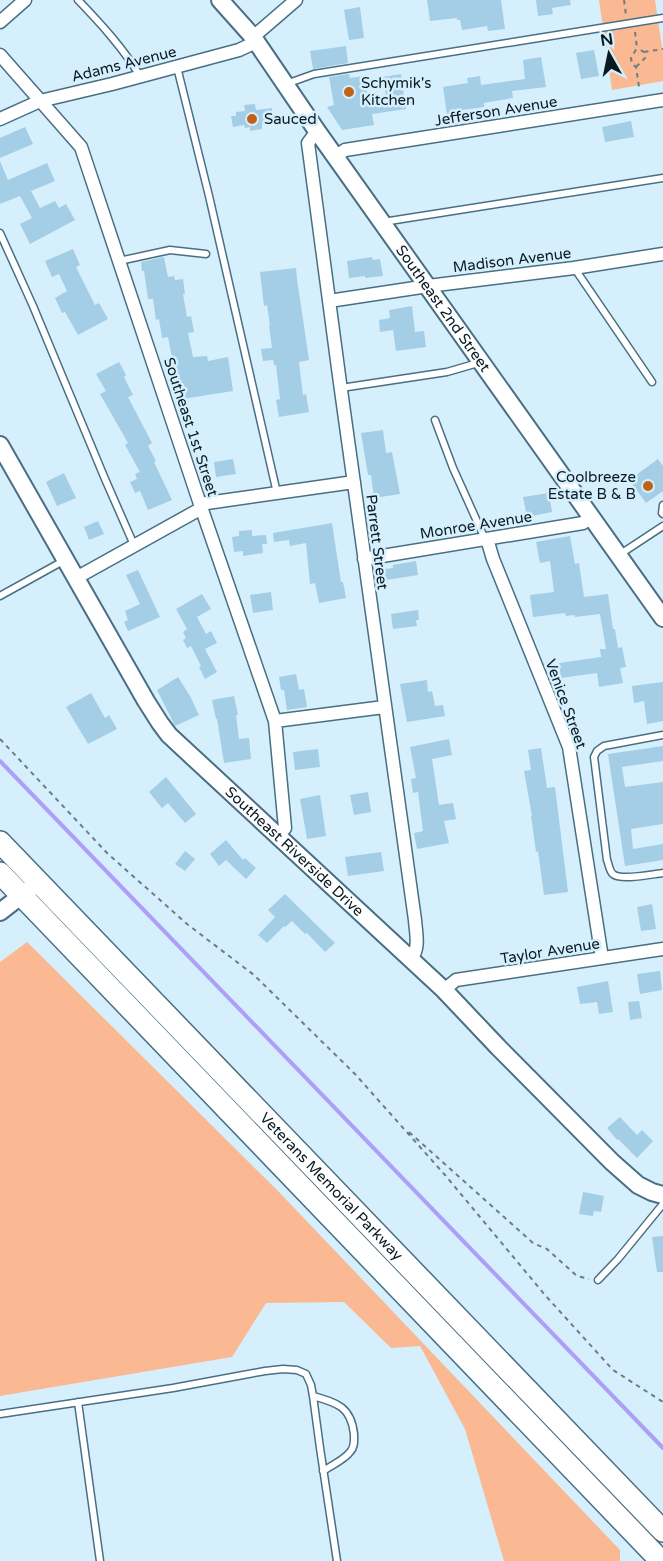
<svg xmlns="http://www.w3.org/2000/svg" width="663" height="1561" viewBox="0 0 663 1561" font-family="'Varela Round',sans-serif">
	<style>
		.green { fill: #fab992 }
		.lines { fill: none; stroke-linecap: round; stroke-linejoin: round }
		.stream { stroke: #af9ef8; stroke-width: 4 }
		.building { fill: #a4cee5 }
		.lane-casing { stroke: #486f83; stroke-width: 9 }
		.street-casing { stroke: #486f83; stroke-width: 15 }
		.secondary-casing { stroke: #486f83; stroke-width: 20 }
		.highway-casing { stroke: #486f83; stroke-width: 24 }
		.path { stroke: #6a7e89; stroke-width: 2; stroke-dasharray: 4.5 4.5; stroke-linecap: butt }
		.lane { stroke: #fff; stroke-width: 6 }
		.street { stroke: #fff; stroke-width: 12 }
		.secondary { stroke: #fff; stroke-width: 16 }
		.highway { stroke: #fff; stroke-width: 21 }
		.poi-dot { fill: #c1621a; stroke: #d6effd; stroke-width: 2 }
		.labels { text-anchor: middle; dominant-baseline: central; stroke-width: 5; stroke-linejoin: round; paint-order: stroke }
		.street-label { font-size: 15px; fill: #0a1a22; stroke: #d6effd }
		.poi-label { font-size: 15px; fill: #0a1a22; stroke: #d6effd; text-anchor: start }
	</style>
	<rect width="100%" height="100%" fill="#d6effd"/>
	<!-- green -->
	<path class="green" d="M599,0H655L663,54V81L612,90Z
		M27,942L279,1192L620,1550V1561H504L465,1429L420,1346L391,1348L344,1302L266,1303L232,1357L0,1396V962Z"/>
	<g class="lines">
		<!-- stream -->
		<path class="stream" d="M0,761L663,1448"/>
	</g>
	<!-- building -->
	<path class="building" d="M427,0H501L505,29L488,31L487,26L462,30L460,20H457V18L430,21Z
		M536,0H570L571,5L552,8L553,14L538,16Z
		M360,7L364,38L349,40L344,10Z
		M346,46L348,63L313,69L310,51Z
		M594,50L599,76L581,79L576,53Z
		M541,57L546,87L512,91L513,98L484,103V107L462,110V113L447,115L443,87L468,83L467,78L480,76L481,85L525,79L523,60Z
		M349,74L350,78L364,76L368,100L386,97L383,77L401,74L406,109L372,114L374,125L342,130L327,107L334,105L329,77Z
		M255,104L256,110L272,108L273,123L262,124V129L250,131V127L245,128L244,125L233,127L231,116H236V112L245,111L244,105Z
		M631,121L634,137L605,142L602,127Z
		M25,127L33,144L0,158V138Z
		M0,161L8,180L47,163L55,181L31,191L40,208L55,201L59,208L66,204L75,220L30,244L20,224L32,218L20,196L0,204Z
		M73,249L80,265L76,267L95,305L99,303L108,319L78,335L65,312L62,313L55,298L67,291L59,274L52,277L45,261Z
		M164,257L168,277L174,276L175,280L183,279L185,294H183L187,317L191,316L194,332L188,333L193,357L207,356L208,361L228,357L233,391L182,399L174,357H172L168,337L162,338L159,319L156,320L153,299H148L144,271H142L141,262Z
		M372,257L373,260L380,259L383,276L365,278V276L349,278L347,261Z
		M296,268L297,279L309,360L299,362L303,395L306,394L309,412L279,417L276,400L280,399L276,365H274L273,360L263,361L261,349L272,348L269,325H270L267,305L264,306L260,272Z
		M412,306L415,332L424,331L426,347L396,351L393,330L380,332L379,320L390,318L389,310Z
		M119,362L126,375L124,377L133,395L128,397L152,443L148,446L156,461L154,462L172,500L148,510L140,491L135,493L130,482L137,479L135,474L140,472L125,445L128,443L100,394L106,391L96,374Z
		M383,430L386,453L392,452L400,494L374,498L371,475H368L361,433Z
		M233,459L236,474L216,477L214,462Z
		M658,459L663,466V491L646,503L629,480Z
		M64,473L76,498L57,506L46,482Z
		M549,493L552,512L527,517L523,497Z
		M98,521L104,534L89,540L84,527Z
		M332,523L341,582H343L346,598L319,603L315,583L310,584L306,543L290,546L289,540L274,542L273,533Z
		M252,530V536L266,535L267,544H262L263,553L243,556V551L234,552L232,537L239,536V531Z
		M570,536L575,564L579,563L584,597L608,594L613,629H615L618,648L622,647L626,667L620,668L623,683L599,687L597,673L561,678L559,663L601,657L600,649H606L600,614L575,617V615L566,616L565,613L533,617L530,595L554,592L550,561L540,563L536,542Z
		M416,561L418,575L386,580L384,569L393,568V565Z
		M138,570L160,617L128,631L124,622L128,620L125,611L140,604L126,575Z
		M271,592L273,610L253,613L250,595Z
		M202,594L211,609L197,617L206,634L211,631L217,643L205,649L217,672L205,679L199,667L201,666L191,646L187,648L183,640L186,638L183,632L187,629L176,609Z
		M418,610L419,620H416L417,626L393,629L391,614Z
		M296,674L299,690L304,689L307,707L287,710L284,690H281L279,677Z
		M178,677L190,696L199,715L175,726L157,690Z
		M427,680L428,692L432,691L435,706L443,705L445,716L407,722L400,684Z
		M663,682V721L647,724L644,701L634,703L632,686Z
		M91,693L105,718L109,715L117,729L88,744L66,707Z
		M234,696L238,715H236L239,739L249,738L251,759L224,763L217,719H216L212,700Z
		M449,739L452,755L432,759L439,805L453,803L456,819L444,821L449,843L417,849L414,833L423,831L418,792L413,793L411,779L416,778L410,747Z
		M663,746V761L622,767L625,787L663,782V824L631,829L633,849L663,844V860L625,866L608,754Z
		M541,748L547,788L555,787L568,892L544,895L538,851L536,852L531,816H532L524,771L531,770L528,750Z
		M318,749L320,767L295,770L293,752Z
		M166,777L196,814L185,823L168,803L162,808L149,792Z
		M368,792L371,812L354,815L350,795Z
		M320,795L326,836L307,839L300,799Z
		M226,840L243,860L245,858L256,868L246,879L226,860L219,866L210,854Z
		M185,851L195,859L185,871L175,864Z
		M381,852L384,871L348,876L345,857Z
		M285,894L335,943L325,952L307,933L305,934L292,921L285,927L284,926L267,943L258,935L275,917L268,910Z
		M652,904L656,929L641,931L637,907Z
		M660,971L662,990L640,994L637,974Z
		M608,981L613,1012L599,1014L597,1002L580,1004L577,987Z
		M639,1001L642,1018L630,1020L628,1002Z
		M620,1117L637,1135L642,1130L653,1141L637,1158L618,1139L617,1140L607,1128Z
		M583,1192L604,1196L601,1212L594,1211L593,1216L579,1214Z
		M663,1236V1272H657L652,1237Z"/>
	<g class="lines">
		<defs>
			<path id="lane" d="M78,0C101,24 123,48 140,76
				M177,67L209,196L277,493
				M286,84L314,74L663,18
				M383,222L663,178
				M0,233L33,306L105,479L134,545
				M119,261L170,250L206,254
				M575,269L652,382
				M341,388L447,372L478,363
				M435,420L453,468L485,539
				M663,505L662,513L663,514
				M619,555L663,526
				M0,596L65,560
				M663,735L604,746L597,751L594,757L607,860C609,864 609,871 613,874C620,881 653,874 663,873
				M598,1280L618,1259L663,1204
				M313,1396C338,1403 351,1407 354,1434C354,1440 355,1447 350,1452C344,1460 332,1465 323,1471
				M78,1402L100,1561
				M0,1414L173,1388L265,1371L283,1369L297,1370L306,1374L311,1385L313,1396L320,1448L337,1561"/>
			<path id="street" d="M0,22L25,0
				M253,37L296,0
				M0,55L81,147L200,504L275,721L285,828L278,836
				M0,119L40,101L112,84L239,50L256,42
				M317,131L308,143L340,383L415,920C416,934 420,948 411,959
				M336,156L345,150L663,100
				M329,301L428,286L574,268L663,254
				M200,504L354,482
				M487,539L493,559L569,747L602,958
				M364,559L583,523L591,517
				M76,578L202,508
				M275,721L384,707
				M444,990L456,980L663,949"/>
			<g id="secondary">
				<path id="s1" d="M220,0L253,37L317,131L663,618"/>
				<path id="s2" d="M0,445L146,701L160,723L169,735L444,990L498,1047L612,1162L638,1185L652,1192L663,1195"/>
				<path d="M0,912L31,888"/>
			</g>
			<g id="highway">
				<path id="s3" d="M0,842L663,1531"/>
				<path d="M0,873L661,1561"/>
			</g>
		</defs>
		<!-- lane casing -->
		<use href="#lane" class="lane-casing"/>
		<!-- street casing -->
		<use href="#street" class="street-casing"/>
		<!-- secondary casing -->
		<use href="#secondary" class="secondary-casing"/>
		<!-- highway casing -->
		<use href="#highway" class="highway-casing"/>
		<!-- path -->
		<path class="path" d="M624,0L626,15
			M635,32L637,48L631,58L632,64L636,67L639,87
			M644,52L663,49
			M636,67L645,58L644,52L637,48
			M0,739L107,853L187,924L254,975L355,1074L445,1175L545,1295L613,1370L663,1402
			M409,1132L533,1243L547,1249L577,1276L589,1279"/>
		<!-- lane -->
		<use href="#lane" class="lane"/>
		<!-- street -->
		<use href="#street" class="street"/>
		<!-- secondary -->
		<use href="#secondary" class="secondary"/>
		<!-- highway -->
		<use href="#highway" class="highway"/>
	</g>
	<!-- markers -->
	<g class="poi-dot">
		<circle cx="349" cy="92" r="6"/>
		<circle cx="252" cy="119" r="6"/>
		<circle cx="648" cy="486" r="6"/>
	</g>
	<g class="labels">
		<!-- street labels -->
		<g class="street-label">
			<text transform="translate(124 64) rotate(-14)">Adams Avenue</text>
			<text transform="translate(496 111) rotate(-9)">Jefferson Avenue</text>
			<text transform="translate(512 260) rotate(-7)">Madison Avenue</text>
			<text stroke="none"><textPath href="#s1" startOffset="381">Southeast 2nd Street</textPath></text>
			<text transform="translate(191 427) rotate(72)">Southeast 1st Street</text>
			<text transform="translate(476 525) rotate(-9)">Monroe Avenue</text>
			<text transform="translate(377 542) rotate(83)">Parrett Street</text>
			<text transform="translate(566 704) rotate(70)">Venice Street</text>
			<text stroke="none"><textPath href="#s2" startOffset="507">Southeast Riverside Drive</textPath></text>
			<text transform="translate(550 951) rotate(-9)">Taylor Avenue</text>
			<text stroke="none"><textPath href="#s3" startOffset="478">Veterans Memorial Parkway</textPath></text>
		</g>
		<!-- poi labels -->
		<g class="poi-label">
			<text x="361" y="83">Schymik's<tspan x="361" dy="17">Kitchen</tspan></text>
			<text x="264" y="119">Sauced</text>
			<text x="636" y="477" text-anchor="end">Coolbreeze<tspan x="636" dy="17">Estate B &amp; B</tspan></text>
		</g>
	</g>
	<!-- north arrow -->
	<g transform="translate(609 54) rotate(351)" stroke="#d6effd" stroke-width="4.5" paint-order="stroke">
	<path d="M0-4.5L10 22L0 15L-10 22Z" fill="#0a1a22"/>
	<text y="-9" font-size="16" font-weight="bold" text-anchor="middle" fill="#0a1a22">N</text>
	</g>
</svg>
